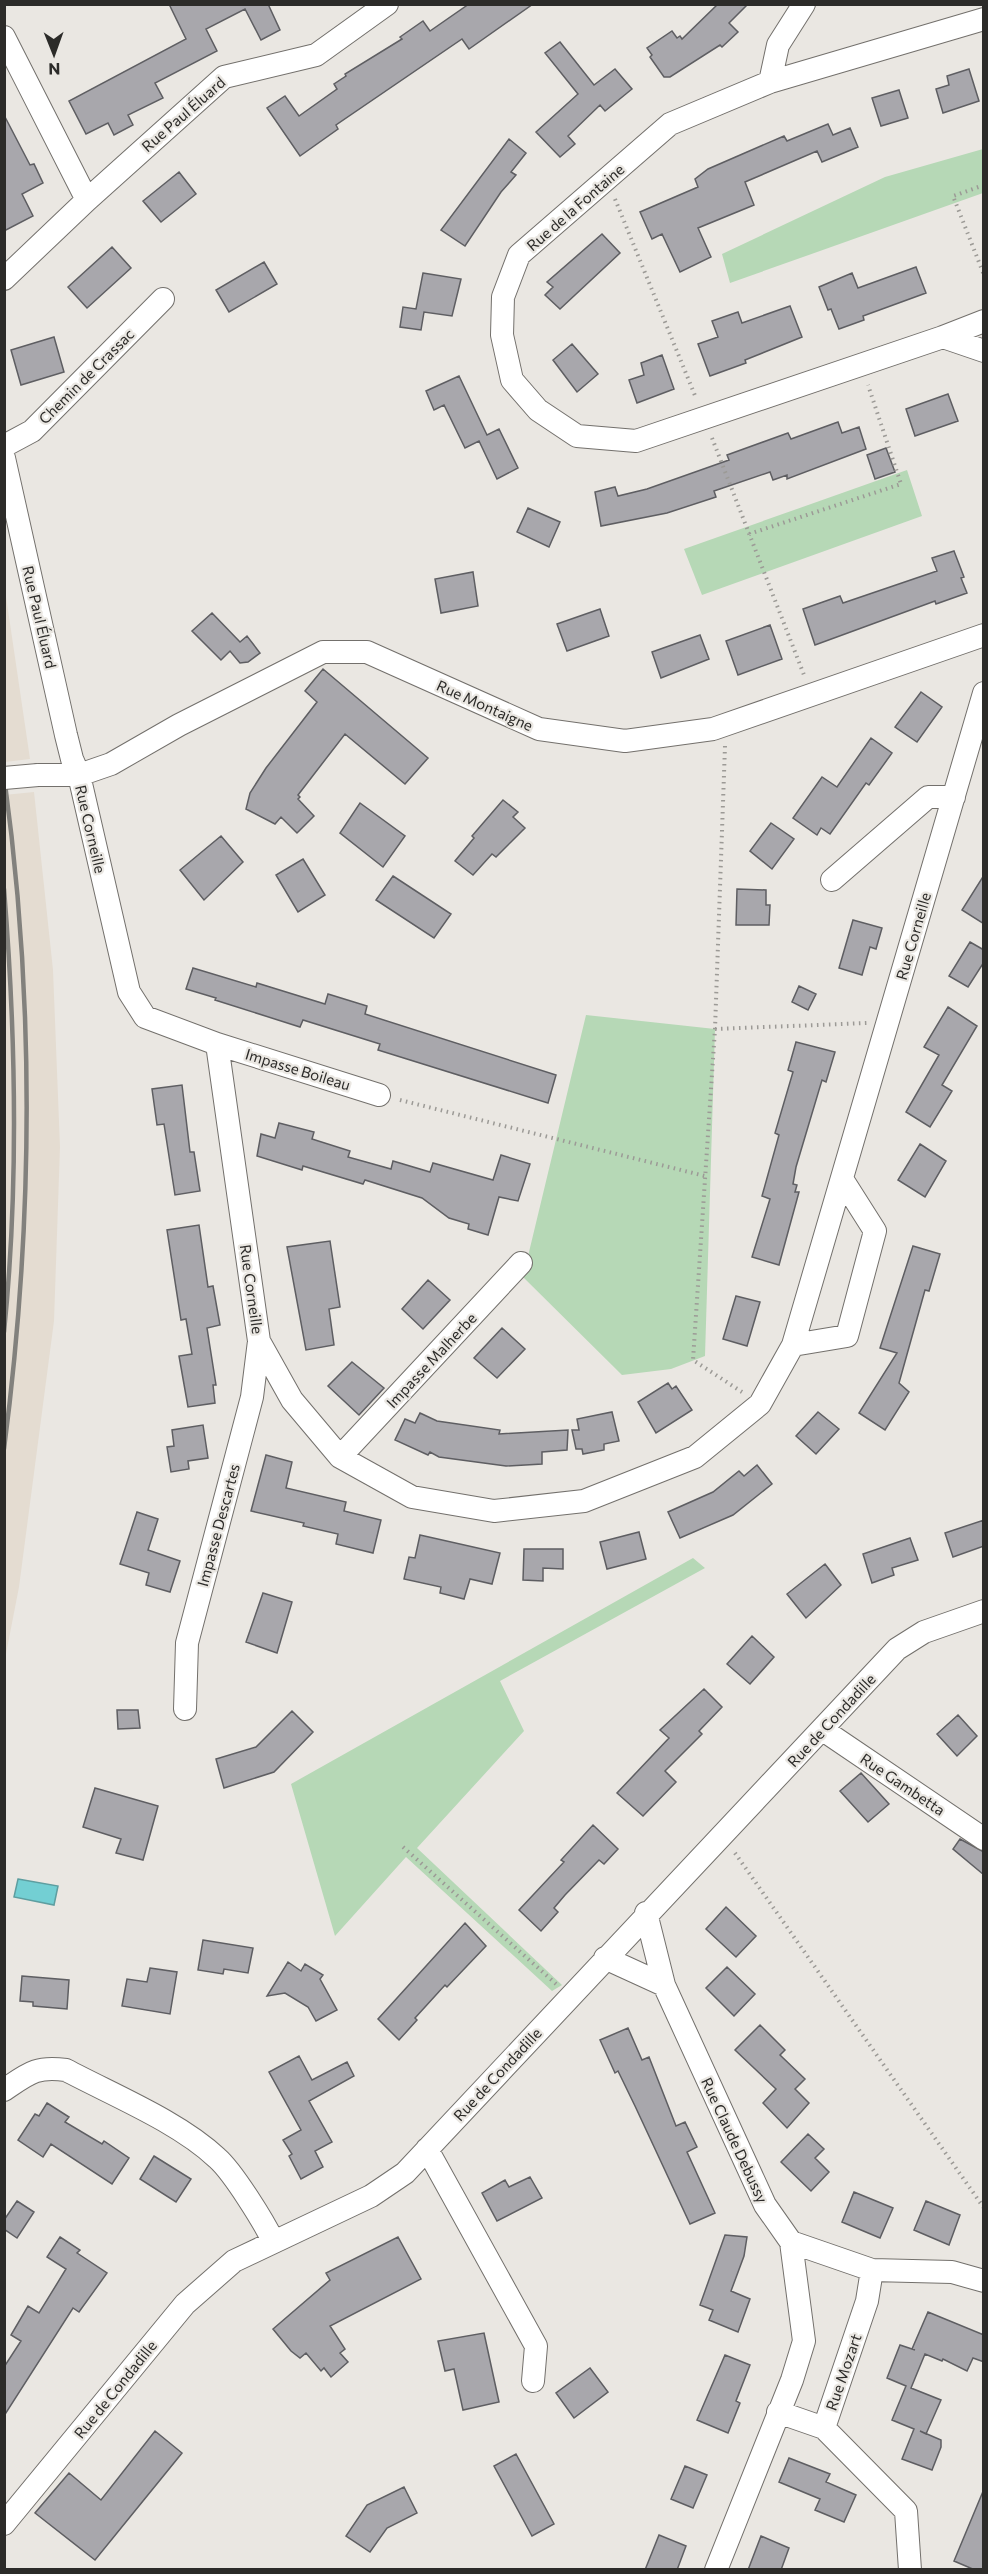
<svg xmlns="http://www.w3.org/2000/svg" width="988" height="2574" viewBox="0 0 988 2574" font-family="Commissioner,sans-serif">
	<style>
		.built { fill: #e4dcd1 }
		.green { fill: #b6d8b6 }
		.water { fill: #73cfd3; stroke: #5e9ea0; stroke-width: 1.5 }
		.building { fill: #a8a7ac; stroke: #5e5e62; stroke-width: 1.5 }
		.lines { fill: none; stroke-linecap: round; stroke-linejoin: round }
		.minor-casing { stroke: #73706c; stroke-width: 24 }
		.path { stroke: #9c9a96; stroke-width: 4; stroke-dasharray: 1.5 4.5; stroke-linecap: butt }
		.minor { stroke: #fff; stroke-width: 22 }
		.rail { stroke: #82817d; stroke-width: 4.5 }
		.minor-bridge-casing { stroke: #73706c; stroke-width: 24; stroke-linecap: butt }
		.minor-bridge { stroke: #fff; stroke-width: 22 }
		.labels { text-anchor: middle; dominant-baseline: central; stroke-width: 4.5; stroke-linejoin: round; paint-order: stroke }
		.street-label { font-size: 15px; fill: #2c2b29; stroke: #eae7e2 }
	</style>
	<rect width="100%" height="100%" fill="#eae7e2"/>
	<!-- built -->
	<path class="built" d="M4,583L30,759L5,762H4Z
		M34,792L53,970L60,1147L54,1321L19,1587L5,1659L4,795Z"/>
	<!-- green -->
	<path class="green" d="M983,149V193L730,283L722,254L885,177Z
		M907,470L922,516L702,595L684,549Z
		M586,1015L715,1029L705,1356L671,1369L622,1375L523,1277Z
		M693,1558L705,1568L500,1681L524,1731L417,1848L562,1985L552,1991L406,1857L335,1936L291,1784Z"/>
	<!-- water -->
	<path class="water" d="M18,1879L58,1886L54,1905L14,1897Z"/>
	<!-- building -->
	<path class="building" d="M169,4H268L280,30L261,40L245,9L206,29L217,51L155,83L163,98L128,115L133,125L114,135L108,123L86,134L69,101L186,39Z
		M469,4H533L469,49L462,39L336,125L338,129L300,156L267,108L285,96L299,116L337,89L334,84L346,76L345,74L402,39L400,37L423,21L430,31Z
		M718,4H748L729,23L738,32L722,47L720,45L670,77H664L650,57L652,55L647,48L672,31L677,38L680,36L682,39Z
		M560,42L594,85L615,69L632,89L605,111L600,105L568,136L575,144L560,157L536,132L578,94L545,53Z
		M969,69L979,101L943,113L936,89L949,85L947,76Z
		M899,90L908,118L881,126L872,98Z
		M4,115L30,165L34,164L43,183L22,194L33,216L4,231Z
		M828,124L833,135L850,128L858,147L822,162L817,151L745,182L754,205L698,228L711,257L680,272L662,234L652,239L640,212L698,187L695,179L708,169L784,136L787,141Z
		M509,139L526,153L511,172L516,175L501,192L465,246L441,230Z
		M179,172L196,194L161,222L143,201Z
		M602,234L620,253L560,309L545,295L553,287L547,282Z
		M112,247L131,268L87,308L68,287Z
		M264,262L277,284L229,312L216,290Z
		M916,267L926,293L863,316L864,320L839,329L831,309L828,310L819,287L852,273L858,288Z
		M423,273L461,279L452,316L424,312L421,330L400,327L403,307L416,309Z
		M790,306L802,337L745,360L746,363L710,376L698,344L718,337L712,321L738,312L742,323Z
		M54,337L64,372L21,385L11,350Z
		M572,344L598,374L577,392L553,360Z
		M662,355L674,389L637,403L629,380L644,375L641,363Z
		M459,376L487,435L499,429L518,468L497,479L479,441L465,448L444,405L434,410L426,391Z
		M948,394L958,421L915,436L906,409Z
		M838,422L842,433L859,427L866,449L787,479V475L773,480L770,472L714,491L716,497L667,513L601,526L595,492L615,487L618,496L647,489L729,460L727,455L788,433L791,439Z
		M886,448L895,472L875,479L867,455Z
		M528,508L560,522L549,547L517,532Z
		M954,551L964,577L961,578L967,593L936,604L935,601L815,645L803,609L840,596L843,603L937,571L932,558Z
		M473,572L478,606L441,613L435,579Z
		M600,609L609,636L567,651L557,624Z
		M212,613L240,642L247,636L260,653L248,662L240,663L230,651L221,660L192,631Z
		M770,625L782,659L738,675L726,641Z
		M700,635L709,659L661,678L652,652Z
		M323,669L428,758L405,784L345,734L298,795L300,797L298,799L314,816L297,833L281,817L275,824L246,809L250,793L266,768L317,702L305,691Z
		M921,692L942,707L917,742L895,727Z
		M871,738L892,753L869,785L866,783L830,834L821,828L817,835L793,818L822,777L837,787Z
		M503,800L518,812L513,817L525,828L496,857L492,854L473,875L455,861L474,838L472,836Z
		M360,803L405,836L383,867L340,833Z
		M771,823L794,839L772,869L750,851Z
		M221,836L243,862L204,900L180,870Z
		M303,859L325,895L298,912L276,875Z
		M984,875V924L962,910Z
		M393,876L451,914L434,938L376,900Z
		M737,889L766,890V905H770L769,925H736Z
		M853,920L882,928L876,949L870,947L862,975L839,968Z
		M970,942L984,950V962L968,987L949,976Z
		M193,968L256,987L257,983L325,1004L328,994L367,1006L365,1014L556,1075L548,1103L378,1050L380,1044L303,1020L300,1027L215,1000L216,998L186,989Z
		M799,986L816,994L808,1010L792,1002Z
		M948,1007L977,1026L942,1085L952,1091L930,1127L906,1112L939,1055L924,1047Z
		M796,1042L835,1052L826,1082L822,1080L796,1167L793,1184L797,1185L795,1192H799L779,1265L752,1257L770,1199L762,1196L779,1135L775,1133L793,1072L788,1070Z
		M182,1085L190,1152H194L200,1191L175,1195L164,1124L157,1125L152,1089Z
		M279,1123L314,1132L312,1139L350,1151L348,1157L391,1169L393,1161L430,1172L433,1163L493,1180L501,1155L530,1164L518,1201L499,1197L488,1235L468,1229L469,1224L449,1218L422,1198L365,1180L363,1184L303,1166L302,1170L257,1156L261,1134L275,1138Z
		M920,1144L946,1161L925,1197L898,1180Z
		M199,1225L208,1287L213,1286L220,1325L207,1328L216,1385H213L215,1403L188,1407L179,1356L192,1354L186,1319L181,1320L167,1230Z
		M330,1241L340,1307L329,1309L334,1345L306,1350L287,1247Z
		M913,1246L940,1254L929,1291L925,1290L899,1383L909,1392L885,1430L859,1413L897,1353L880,1348Z
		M428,1280L450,1300L423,1329L402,1309Z
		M736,1296L760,1302L747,1346L723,1339Z
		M502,1328L525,1349L497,1378L474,1358Z
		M352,1362L384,1388L359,1415L328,1386Z
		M668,1383L672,1389L676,1386L692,1410L656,1433L638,1402Z
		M612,1412L619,1441L604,1444V1450L583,1454L582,1449H576L572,1430H579L577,1419Z
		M818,1412L839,1429L816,1454L796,1436Z
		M420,1413L437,1421L500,1430L499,1434L568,1430L567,1450L542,1452V1464L506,1466L439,1457L430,1452L428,1455L395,1440L405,1419L415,1423Z
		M203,1425L208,1458L188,1461L189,1469L171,1472L167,1447L174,1446L172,1430Z
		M266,1455L292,1462L286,1488L346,1502L344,1511L381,1520L373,1553L336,1544L338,1534L303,1526L304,1523L251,1511Z
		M757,1465L772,1484L733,1515L680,1538L668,1512L713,1492L739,1471L744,1476Z
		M137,1512L158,1519L148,1550L180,1561L170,1592L146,1585L149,1573L120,1564Z
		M984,1520V1546L953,1557L945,1533Z
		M639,1532L646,1559L607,1569L600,1542Z
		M420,1535L500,1553L492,1584L470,1579L464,1599L440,1593L441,1587L404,1579L409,1557L415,1558Z
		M910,1538L918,1560L892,1568L894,1575L872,1583L863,1554Z
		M524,1549H563V1569L543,1568V1581L523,1580Z
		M825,1564L841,1585L806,1618L787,1594Z
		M263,1593L292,1602L277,1653L246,1642Z
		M752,1636L774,1657L750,1684L727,1664Z
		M704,1689L722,1707L699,1731L702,1734L665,1771L676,1782L643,1816L617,1793L669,1738L660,1730Z
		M117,1710H138L140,1728L118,1729Z
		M292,1711L313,1732L274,1772L224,1788L216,1759L256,1747Z
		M958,1715L977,1736L957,1756L937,1734Z
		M861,1773L889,1804L868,1822L840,1791Z
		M95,1788L158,1806L143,1860L116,1853L121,1839L83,1827Z
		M593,1825L618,1849L604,1864L599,1860L565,1895L554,1908L558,1912L541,1931L519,1910L564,1862L561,1860Z
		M960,1839L984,1852V1875L953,1849Z
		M726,1907L756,1936L736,1957L706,1929Z
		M465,1923L486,1946L447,1987L445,1985L415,2018L417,2020L399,2040L378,2019Z
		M203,1940L253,1948L248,1973L224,1969L223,1974L198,1970Z
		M288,1962L301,1971L305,1964L323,1975L320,1979L337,2010L316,2021L308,2007L285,1993L267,1996Z
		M727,1967L755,1994L734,2016L706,1988Z
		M150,1968L177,1972L170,2014L122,2006L127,1979L147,1982Z
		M22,1976L69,1980L67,2009L33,2006V2002L20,2001Z
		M760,2025L785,2050L780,2055L805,2079L795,2089L809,2103L787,2128L763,2103L776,2089L735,2050Z
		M628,2028L642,2060L649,2057L676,2126L685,2122L697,2147L687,2152L715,2213L690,2224L635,2106L618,2071L615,2073L600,2040Z
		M299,2056L312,2080L347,2062L354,2076L309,2101L332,2142L315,2151L323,2167L301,2179L289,2156L292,2154L283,2140L301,2130L269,2072Z
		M47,2103L69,2117L65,2122L102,2144L104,2141L129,2158L112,2184L51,2144L43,2157L18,2140L35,2114L39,2116Z
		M808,2134L824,2149L815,2158L829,2172L811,2191L781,2162Z
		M154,2156L191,2179L176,2202L140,2179Z
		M530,2177L542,2198L497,2221L482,2193L505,2180L509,2187Z
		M854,2192L893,2208L880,2238L842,2222Z
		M17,2201L34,2212L17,2238L4,2229V2220Z
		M926,2201L960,2215L949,2245L914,2230Z
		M725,2235L747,2237L744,2256L731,2291L750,2299L738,2332L709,2320L713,2310L700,2305Z
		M60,2237L80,2250L77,2253L107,2273L79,2312L73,2308L4,2416V2367L21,2341L11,2335L28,2306L39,2313L66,2269L47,2257Z
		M398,2237L421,2279L330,2326L345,2349L340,2353L348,2362L331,2377L324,2368L321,2371L306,2353L300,2358L291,2351L273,2329L330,2280L326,2273Z
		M928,2312L984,2335V2362L973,2358L967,2371L943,2359L942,2361L925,2354L911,2388L941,2400L926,2434L920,2431L941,2440V2447L932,2470L902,2459L914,2429L892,2420L906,2386L887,2378L900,2345L915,2350L912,2349Z
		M484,2333L499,2402L463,2410L454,2369L445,2371L438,2341Z
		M725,2355L750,2365L736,2401L740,2403L728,2433L697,2420Z
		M590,2368L608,2392L574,2418L556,2393Z
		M155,2431L182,2453L95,2560L35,2513L69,2473L101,2500Z
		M516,2454L554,2524L532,2536L494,2466Z
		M789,2458L830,2474L826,2482L856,2495L844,2522L815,2510L820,2499L779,2482Z
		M685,2466L707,2475L693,2508L671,2499Z
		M404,2487L417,2513L387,2528L370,2552L346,2536L367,2505Z
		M984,2489V2570H975L954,2561Z
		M659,2535L686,2546L677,2570H645Z
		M761,2536L789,2548L781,2570H748Z"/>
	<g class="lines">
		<defs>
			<path id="minor" d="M984,19L770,82L670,124L519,255L503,297L502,335L512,380L538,410L577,436L636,441L943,337L984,351
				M4,37L87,200
				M770,82L778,45L804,4
				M4,279L87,200L224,77L316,55L387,4
				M943,337L984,321
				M4,446L32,431L163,299
				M4,458L66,735L72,759L79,775L129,992L145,1017L217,1044L259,1341L292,1400L340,1457L412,1497L494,1511L584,1501L695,1457L760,1404L793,1345L984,693
				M38,775H79L111,764L179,725L323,652H367L539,729L625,741L713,729L984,635
				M832,880L928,797H954
				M217,1044L379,1095
				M793,1345L847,1336L875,1231L842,1179
				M340,1457L521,1263
				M185,1709L187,1643L252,1397L259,1341
				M823,1730L984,1839
				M605,1958L664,1985L646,1913
				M664,1985L765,2205L791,2242L872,2270L952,2272L984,2281
				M4,2090C29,2073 36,2066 66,2070C113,2095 179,2122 217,2158C233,2172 264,2222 273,2241
				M427,2149L536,2346L533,2381
				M778,2412L824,2428L867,2301L872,2270
				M824,2428L906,2511L910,2570
				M4,2524L185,2304L234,2261L371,2196L405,2173L897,1649L924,1632L984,1611
				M716,2570L792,2380L804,2341L791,2242"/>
		</defs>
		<!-- minor casing -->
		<use href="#minor" class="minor-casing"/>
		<!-- path -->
		<path class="path" d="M984,185L953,196L984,275
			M615,199L696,398
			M712,438L804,675
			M749,534L901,484L868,385
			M725,746L715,1029L693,1360L742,1392
			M715,1029L867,1023
			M400,1100L705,1176
			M403,1847L556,1984
			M735,1853L984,2208"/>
		<!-- minor -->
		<use href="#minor" class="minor"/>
		<!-- rail -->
		<path class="rail" d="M4,776C35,999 33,1227 4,1449
			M4,889C16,1037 19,1185 4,1332"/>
		<defs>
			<path id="minor-bridge" d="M4,778L38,775"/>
		</defs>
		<!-- minor-bridge casing -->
		<use href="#minor-bridge" class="minor-bridge-casing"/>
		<!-- minor-bridge -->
		<use href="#minor-bridge" class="minor-bridge"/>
	</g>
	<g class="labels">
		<!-- street labels -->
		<g class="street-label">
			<text transform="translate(183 114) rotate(-41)">Rue Paul Éluard</text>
			<text transform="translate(575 207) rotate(-41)">Rue de la Fontaine</text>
			<text transform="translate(86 376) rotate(-45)">Chemin de Crassac</text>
			<text transform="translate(40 617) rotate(77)">Rue Paul Éluard</text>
			<text transform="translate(485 705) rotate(24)">Rue Montaigne</text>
			<text transform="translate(91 829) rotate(77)">Rue Corneille</text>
			<text transform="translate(913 936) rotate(-74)">Rue Corneille</text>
			<text transform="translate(298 1069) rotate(17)">Impasse Boileau</text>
			<text transform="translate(252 1289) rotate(82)">Rue Corneille</text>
			<text transform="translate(431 1360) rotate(-47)">Impasse Malherbe</text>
			<text transform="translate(218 1525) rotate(-75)">Impasse Descartes</text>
			<text transform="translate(831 1720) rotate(-47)">Rue de Condadille</text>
			<text transform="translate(903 1784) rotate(34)">Rue Gambetta</text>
			<text transform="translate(497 2074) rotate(-47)">Rue de Condadille</text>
			<text transform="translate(735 2140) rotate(65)">Rue Claude Debussy</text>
			<text transform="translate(843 2372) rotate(-71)">Rue Mozart</text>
			<text transform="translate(115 2389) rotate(-51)">Rue de Condadille</text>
		</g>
	</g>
	<!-- border -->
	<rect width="988" height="2574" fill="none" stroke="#2c2b29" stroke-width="12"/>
	<!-- north arrow -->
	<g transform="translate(54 54) rotate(179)" stroke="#eae7e2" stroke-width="4.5" paint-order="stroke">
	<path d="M0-4.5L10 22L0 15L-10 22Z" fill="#2c2b29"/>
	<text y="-9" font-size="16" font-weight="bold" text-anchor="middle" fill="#2c2b29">N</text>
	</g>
</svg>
